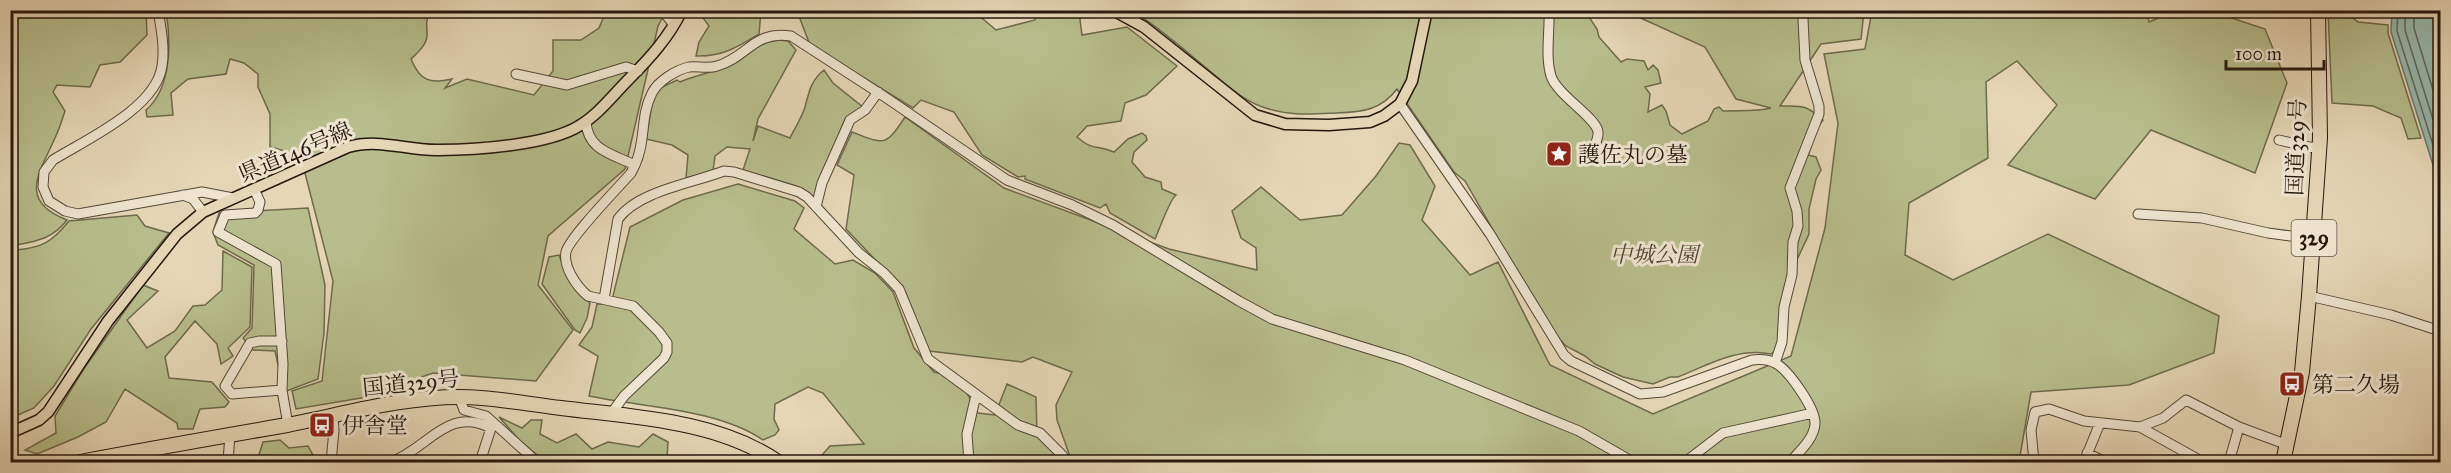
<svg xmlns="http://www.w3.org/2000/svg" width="2451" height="473" viewBox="0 0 2451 473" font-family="'IM FELL Great Primer','Noto Serif JP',serif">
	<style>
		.green { fill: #b7bd8c; stroke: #6e6a4c; stroke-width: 1.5 }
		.water { fill: #96b9ad; stroke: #69786d; stroke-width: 1.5 }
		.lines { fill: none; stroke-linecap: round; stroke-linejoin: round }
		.shore { stroke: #5e685c; stroke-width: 1.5 }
		.minor-casing { stroke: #554736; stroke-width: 11 }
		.major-casing { stroke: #25170c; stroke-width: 13 }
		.highway-casing { stroke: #25170c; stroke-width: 16 }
		.minor { stroke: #eee4cf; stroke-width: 9 }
		.major { stroke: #e5d6b5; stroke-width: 10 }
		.highway { stroke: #e5d6b5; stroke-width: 14 }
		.labels { text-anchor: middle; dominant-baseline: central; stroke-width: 6; stroke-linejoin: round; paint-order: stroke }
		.shield { fill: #eee4cf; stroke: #615446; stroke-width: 1.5 }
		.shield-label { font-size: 21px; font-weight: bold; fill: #25170c }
		.street-label { font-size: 22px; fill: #25170c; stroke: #eee4cf }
		.poi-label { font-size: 22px; fill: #25170c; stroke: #eee4cf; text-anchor: start }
		.park-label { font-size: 22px; font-style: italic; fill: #514932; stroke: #eee4cf }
	</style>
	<rect width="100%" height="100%" fill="#e5d6b5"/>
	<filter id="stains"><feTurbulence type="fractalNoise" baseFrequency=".00333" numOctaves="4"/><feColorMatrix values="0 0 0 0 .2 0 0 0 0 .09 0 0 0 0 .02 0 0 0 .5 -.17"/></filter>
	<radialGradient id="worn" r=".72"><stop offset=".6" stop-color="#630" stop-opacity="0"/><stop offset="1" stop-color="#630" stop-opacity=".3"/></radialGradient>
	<!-- green -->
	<path class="green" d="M11,10L146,11L147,35L120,62L100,65L90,87L57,85L53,92L65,111C62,120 59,130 55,138C40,172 17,201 67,220C53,238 39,241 16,245L15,250C42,248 52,242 69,221L137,215L145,226L169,233L91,329L54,386L34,408L11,418Z
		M2146,10L2149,22L2175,11H2211L2265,29L2287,83L2255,173L2151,130L2095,199L2008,165L2057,105L2017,61L1986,82L1988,158L1909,203L1905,255L1953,280L2048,234L2219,316L2214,353L2129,385L2031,392L2019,462H1072L1057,420L1056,405L1072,372L1033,357L1022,362L929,351L905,291L846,229L854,175L837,165L852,132C884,144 885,148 905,117L1004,188L1169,249L1257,270L1256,248L1241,238L1232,211L1261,187L1300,220L1342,215L1376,176L1399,143L1410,145L1435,186L1422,220L1470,275L1498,262L1550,365L1653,414L1791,356L1825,228L1838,123L1824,54L1865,49L1872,11Z
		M166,11H430C425,25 427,21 427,34C428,44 417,53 411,59C420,81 430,84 452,79L445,88L467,79L534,95L553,71V40H581L599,28L606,11H666L658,26L625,169L548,236L538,285L573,330L536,381L433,373L361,398L296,409L292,391L322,381L333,281L300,154L283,160L282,150L270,147V114L258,87V74L244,63L230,59L226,74L188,79L171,93L173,115L147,117L146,110C172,88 171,41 166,11Z
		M698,11H761L759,34C738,47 722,57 696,56L699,42L709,26Z
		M797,11H981L982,18L996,30L1035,20L1036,11L1079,12L1082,35L1127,27L1177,66L1146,95L1125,103L1121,121L1087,126L1077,137C1095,152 1095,144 1114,152L1128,139L1142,133L1146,136L1147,140L1134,152L1132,162L1145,177L1161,182L1162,189L1176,195C1170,199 1159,230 1155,239L1110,213L1106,204L1100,208L1025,179V176L1018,177L982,155L954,112L921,100L913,108L810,45Z
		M1133,11H1585L1597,29L1599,37L1621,62L1627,59L1644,61L1648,70L1653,65L1658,70L1661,83L1645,87L1650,94L1648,112L1662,105L1666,111L1670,125L1682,134L1708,121L1714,109L1719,107L1723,111C1740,110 1755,112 1771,108L1736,99L1705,47L1625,11H1864L1861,39L1821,44L1780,106C1802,106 1805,104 1823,120L1810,136L1811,147L1808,155L1816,157L1821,170L1816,179L1809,209V234L1795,264L1780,347L1771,354C1738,347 1708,365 1678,377H1670L1653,384L1623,377L1595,364L1585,356L1566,346L1549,328L1465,181L1454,172L1397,89C1381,110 1363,112 1337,113C1314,114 1291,116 1269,109C1243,102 1225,83 1205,67C1181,47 1158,27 1133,11Z
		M2328,11H2345L2358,22L2388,25V33L2421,138L2408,139L2401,118L2373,106L2332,103Z
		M779,40L788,41L796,50L758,119L753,141L758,126L790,138C795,128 802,117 805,107C809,92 811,80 824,70L833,83L864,108L845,119L816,198L796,186L743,170L750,149L727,147L715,156L713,171L686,178L688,155L672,145L646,139L654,93L660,88L677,80L680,82C696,75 712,73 728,65C749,55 755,43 779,40Z
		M738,184L795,201L804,208L794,229L835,264L853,260L875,273L893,292L914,348L934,372L958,377L978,413L995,415L1007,384L1036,397L1037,436L1053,451L1056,462H826L822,455L830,446L864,444L823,393L808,387L775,404L774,419L779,430L775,435L763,440C718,409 642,407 589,396L598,356L579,345L592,327L597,304H611L630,227L683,200Z
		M308,208L325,285L324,333L318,379L284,392L275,351L253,350L243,338L252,328L254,265L218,245L213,232L219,213Z
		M223,251L252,267L250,327L228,348L233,356L221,364L217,344L195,321L165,357L169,378L212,382L229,402L225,407L200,409L193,429H178L177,423L125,389L106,422L78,437L37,454L25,450L56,433L55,416L83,370L143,285L158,291L127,320L147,348L175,331L193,306L205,305L222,290Z
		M559,255C567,275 572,291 590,303L587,318L580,333L575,330L542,284L549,257Z
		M499,417L522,428L531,420H542L540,434L557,443L576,434L592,449L608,442L639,447L653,434L668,442L667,459L681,462H546L521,442Z
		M280,440L289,448L308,446L314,457L309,462H235L257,461L263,442Z"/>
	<!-- water -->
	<path class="water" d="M2392,11H2440V187L2391,32Z"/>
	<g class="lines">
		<!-- shore -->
		<path class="shore" d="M2398,10L2397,31L2440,167
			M2405,10V30L2440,142
			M2414,10V28L2440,113"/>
		<defs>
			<path id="minor" d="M158,10C161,28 165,48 162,66C156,108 87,139 53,160L44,172L43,187L49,201L65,211L78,214L202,192L233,198
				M662,10L674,25
				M1549,10C1550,31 1545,56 1551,76C1557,95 1597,118 1598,132C1599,140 1592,149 1591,158
				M516,74L567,85L626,67L638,71
				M1400,104L1490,234L1564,355L1571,361L1640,394L1663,392L1752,360C1760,359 1768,359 1775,363C1788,369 1816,409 1815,424C1814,439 1799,452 1790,462
				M586,121C587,150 612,154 635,165L631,173C618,188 569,238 566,252C563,267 577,287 588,296L633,306L659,332L667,343V352L664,358L624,396L611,414
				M2279,140L2319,149
				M635,165C646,142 640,116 652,93C658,81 676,70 689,67C698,66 708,69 717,66C748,57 754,30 791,36L885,97L1007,180L1072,205L1113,225L1239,301L1272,319L1405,360L1579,431L1633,462
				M254,189L260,202L258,210L255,213L225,215L218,232L276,264L283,364L282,390L288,425
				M183,195L193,199L203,212
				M816,207L822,183L847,127L850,120L865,110L878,92
				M2138,214L2202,218L2268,233L2313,239
				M2309,296L2391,315L2440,331
				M604,299L618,219C638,191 693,183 724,171L734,172L799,192L807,197L859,253L884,273L899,289L928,359L1018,425L1040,433L1063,456L1066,462
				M1775,363L1782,342L1784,307L1792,275L1793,242L1798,226L1797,211L1790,188L1819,114V106L1805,60L1803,19
				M282,390L232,394L225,386L250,343L259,341H282
				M459,397L464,410L486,416L537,462
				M2140,427L2203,462
				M2087,453L2105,462
				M228,462L230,434
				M331,462L334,430L333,415
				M391,462C429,448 447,406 491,428
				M480,462L492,425
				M969,462L967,434L976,395
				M1685,462L1723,433L1813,413
				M2034,462L2031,430L2035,412L2049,409L2084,421L2140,427L2163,418L2186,400L2239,427L2288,445
				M2084,462L2100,423
				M2229,462L2239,427"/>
			<path id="major" d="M1113,10L1144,27L1255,115L1285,124L1329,125L1370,122L1384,116L1400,104L1412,81L1427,10
				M10,433L39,420L48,412L108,321L177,234L203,212L348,147C380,138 408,151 439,150C476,150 548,145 579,126C598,115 613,95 629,79C650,58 669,37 682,10"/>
			<path id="highway" d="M80,462C149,449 218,437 287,425C345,414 401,397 459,397C493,397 527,404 561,408C633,417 717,420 778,462
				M2283,462L2302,372L2309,296L2320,138L2318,10"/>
		</defs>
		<!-- minor casing -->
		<use href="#minor" class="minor-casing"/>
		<!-- major casing -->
		<use href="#major" class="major-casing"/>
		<!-- highway casing -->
		<use href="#highway" class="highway-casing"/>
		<!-- minor -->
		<use href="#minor" class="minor"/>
		<!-- major -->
		<use href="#major" class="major"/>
		<!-- highway -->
		<use href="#highway" class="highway"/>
	</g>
	<!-- icons -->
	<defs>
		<symbol id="sight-square" viewBox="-11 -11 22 22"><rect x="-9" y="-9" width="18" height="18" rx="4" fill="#8f2418" stroke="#eee4cf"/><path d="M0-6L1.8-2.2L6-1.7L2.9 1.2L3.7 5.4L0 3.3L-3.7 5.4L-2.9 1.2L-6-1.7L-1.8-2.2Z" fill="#fff"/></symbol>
		<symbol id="bus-square" viewBox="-11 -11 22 22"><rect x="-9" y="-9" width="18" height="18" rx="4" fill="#8f2418" stroke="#eee4cf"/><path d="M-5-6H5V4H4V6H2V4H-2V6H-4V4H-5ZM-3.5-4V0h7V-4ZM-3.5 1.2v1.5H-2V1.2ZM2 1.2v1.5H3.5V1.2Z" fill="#fff"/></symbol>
	</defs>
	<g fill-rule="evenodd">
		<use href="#sight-square" x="1544" y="139" width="30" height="30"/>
		<use href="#bus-square" x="2277" y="369" width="30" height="30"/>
		<use href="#bus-square" x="307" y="410" width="30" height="30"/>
	</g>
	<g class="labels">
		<!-- shield labels -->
		<rect class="shield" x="2291.5" y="220" width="45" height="36" rx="4.5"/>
		<g class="shield-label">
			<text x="2314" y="238">329</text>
		</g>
		<!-- street labels -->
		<g class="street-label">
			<text transform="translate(2296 147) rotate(-88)">国道329号</text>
			<text transform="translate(295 152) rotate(-23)">県道146号線</text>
			<text transform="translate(411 383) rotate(-6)">国道329号</text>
		</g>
		<!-- poi labels -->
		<g class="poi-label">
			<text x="1578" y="154">護佐丸の墓</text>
			<text x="2312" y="384">第二久場</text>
			<text x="342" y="425">伊舎堂</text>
		</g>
		<!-- park labels -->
		<g class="park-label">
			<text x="1654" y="254">中城公園</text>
		</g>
	</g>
	<!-- margin -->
	<rect width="2451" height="473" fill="none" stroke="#e5d6b5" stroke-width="36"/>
	<rect x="12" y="12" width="2427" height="449" fill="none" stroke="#25170c" stroke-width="3"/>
	<rect x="18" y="18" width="2415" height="437" fill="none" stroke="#25170c" stroke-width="1.5"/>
	<!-- scale -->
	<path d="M2226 60v9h98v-9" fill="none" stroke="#25170c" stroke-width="3"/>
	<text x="2235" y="60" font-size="18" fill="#25170c" stroke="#eee4cf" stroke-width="4.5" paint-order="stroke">100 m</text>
	<rect width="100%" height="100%" filter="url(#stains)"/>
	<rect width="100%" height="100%" fill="url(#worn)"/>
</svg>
